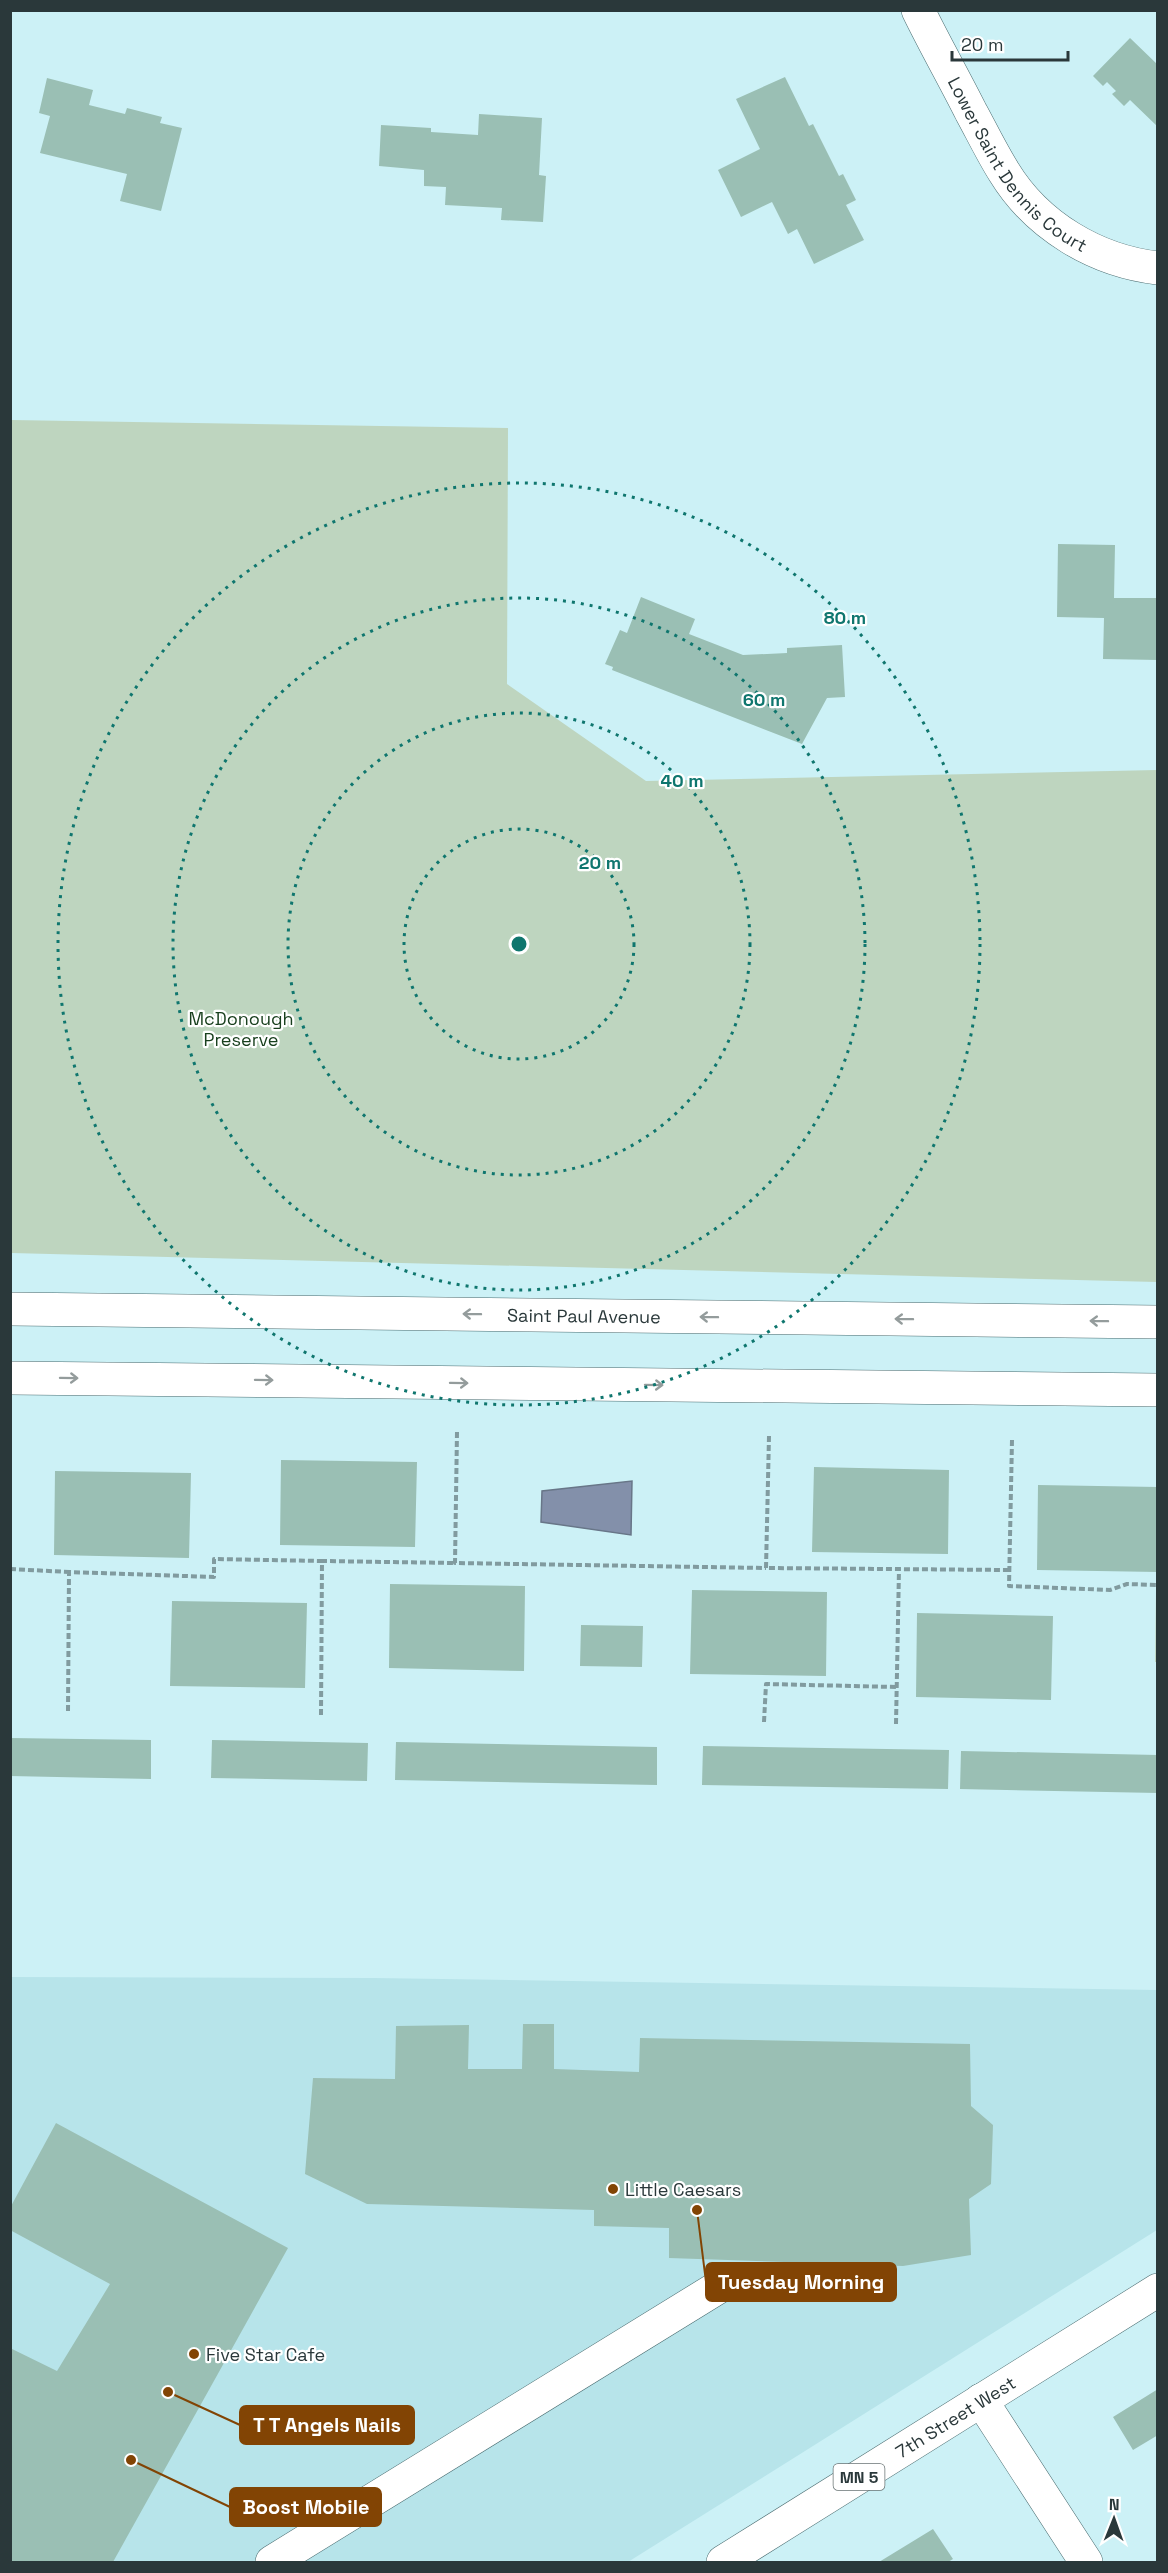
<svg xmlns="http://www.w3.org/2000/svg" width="1168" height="2573" viewBox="0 0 1168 2573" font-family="'Space Grotesk',sans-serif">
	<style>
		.built { fill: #b7e4ea }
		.green { fill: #bed5bf }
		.water { fill: #8390aa; stroke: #687688; stroke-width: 1.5 }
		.building { fill: #9abfb4 }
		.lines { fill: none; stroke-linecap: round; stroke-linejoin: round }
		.minor-casing { stroke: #496b6f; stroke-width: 34 }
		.major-casing { stroke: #496b6f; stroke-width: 34 }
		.path { stroke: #819b9f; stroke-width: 4; stroke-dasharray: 6 3; stroke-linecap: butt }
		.minor { stroke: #fff; stroke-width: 33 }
		.major { stroke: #fff; stroke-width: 33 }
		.oneway { stroke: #949c9c }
		.ring { fill: none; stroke: #0f766e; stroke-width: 3; stroke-dasharray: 3 6 }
		.poi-dot { fill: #824404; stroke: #fff; stroke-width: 2 }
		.labels { text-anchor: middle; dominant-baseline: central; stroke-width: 4.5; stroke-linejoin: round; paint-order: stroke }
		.shield { fill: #fff; stroke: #6a7475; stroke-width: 1.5 }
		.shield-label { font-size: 16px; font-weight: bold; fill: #2a383a }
		.street-label { font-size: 18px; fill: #2a383a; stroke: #fff }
		.park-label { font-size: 18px; fill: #19401e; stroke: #fff }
		.poi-label { font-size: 18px; fill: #2a383a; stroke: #fff; text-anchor: start }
		.centre { fill: #0f766e; stroke: #fff; stroke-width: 3 }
		.ring-label { font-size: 18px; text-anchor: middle; font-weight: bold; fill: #0f766e; stroke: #fff; stroke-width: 4.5; stroke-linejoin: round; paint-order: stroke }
		.leader { fill: none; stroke: #824404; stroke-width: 2 }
		.callout-dot { fill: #824404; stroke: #fff; stroke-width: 2 }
		.callout { fill: #824404; stroke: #824404; stroke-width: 2 }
		.callout-label { font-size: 20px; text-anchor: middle; font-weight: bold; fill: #fff }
	</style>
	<rect width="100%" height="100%" fill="#ccf1f6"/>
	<!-- built -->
	<path class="built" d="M11,1977L374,1978L1157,1990V2230L628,2562H11Z"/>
	<!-- green -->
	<path class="green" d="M11,420L508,428L507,684L646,781L1157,770V1282L11,1253Z
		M1156,1590H1158L1157,1662H1155Z"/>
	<!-- water -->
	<path class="water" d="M632,1481L631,1535L541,1522L542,1491Z"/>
	<!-- building -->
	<path class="building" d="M1130,38L1158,65V127L1130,100L1124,106L1112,94L1116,91L1107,82L1103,86L1093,76Z
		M785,77L809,126L813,124L839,176L843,174L856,200L846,205L864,240L814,264L797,229L788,234L772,202L741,217L718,170L760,149L736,99Z
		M47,78L93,90L89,105L125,114L127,108L162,117L160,123L182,128L161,211L120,201L127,174L40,153L50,116L39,113Z
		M479,114L542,118L539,175L546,176L543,222L501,220L502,208L445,205L446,187L424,186V170L379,166L381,125L431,128V132L478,135Z
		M1058,544L1115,545L1114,598H1158V660L1103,659L1104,618L1057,617Z
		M641,597L695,619L689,634L743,655L787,653V648L842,645L845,697L827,698L802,744L612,670L613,667L605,664L620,630L627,633Z
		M281,1460L417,1462L415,1547L280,1545Z
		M814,1467L949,1470L948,1554L812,1552Z
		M55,1471L191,1473L189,1558L54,1555Z
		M1038,1485L1158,1487V1572L1037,1570Z
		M390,1584L525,1586L524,1671L389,1668Z
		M692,1590L827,1592L826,1676L690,1674Z
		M172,1601L307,1603L305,1688L170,1686Z
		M917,1613L1053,1616L1051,1700L916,1697Z
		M581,1625L643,1626L642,1667L580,1666Z
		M10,1738L151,1740V1779L10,1776Z
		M212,1740L368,1743L367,1781L211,1778Z
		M396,1742L657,1747V1785L395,1780Z
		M703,1746L949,1750L948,1789L702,1785Z
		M961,1751L1158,1755V1793L960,1789Z
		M523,2024H554V2069L639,2072L640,2038L970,2044L971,2106L993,2125L991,2184L969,2199L971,2255L903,2266L669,2258V2228L594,2226V2210L367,2204L305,2174L313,2078L395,2079L396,2026L469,2025L468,2069H522Z
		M56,2123L288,2248L113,2562H10V2348L57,2371L110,2284L10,2230V2208Z
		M1158,2389V2435L1133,2450L1113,2417Z
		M933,2529L953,2559L948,2562H879Z"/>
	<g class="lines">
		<defs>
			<g id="minor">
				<path id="s1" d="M918,10C935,45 954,78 971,112C982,132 992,153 1004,172C1037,226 1096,261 1158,268"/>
				<path id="s2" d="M10,1309L1158,1322"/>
				<path d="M10,1378L1158,1390"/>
				<path d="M981,2400L1086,2562"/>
				<path d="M272,2562L730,2280"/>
			</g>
			<g id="major">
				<path id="s3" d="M723,2562L1158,2290"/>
			</g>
		</defs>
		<!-- minor casing -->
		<use href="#minor" class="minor-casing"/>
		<!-- major casing -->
		<use href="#major" class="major-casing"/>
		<!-- path -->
		<path class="path" d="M457,1432L455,1563L766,1568
			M769,1436L766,1568L1009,1570
			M1012,1440L1009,1586L1110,1590L1127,1584L1158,1585
			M10,1569L69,1572
			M68,1711L69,1572L214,1577V1559L322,1561
			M321,1715L322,1561L455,1563
			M764,1722L766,1684L896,1687
			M896,1724L899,1569"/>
		<!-- minor -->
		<use href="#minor" class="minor"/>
		<!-- major -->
		<use href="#major" class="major"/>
	</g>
	<!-- one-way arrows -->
	<defs><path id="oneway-shaft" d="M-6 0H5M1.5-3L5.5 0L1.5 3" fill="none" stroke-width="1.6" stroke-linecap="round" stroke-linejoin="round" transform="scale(1.5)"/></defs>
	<g class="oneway">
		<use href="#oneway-shaft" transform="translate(472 1314) rotate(-179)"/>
		<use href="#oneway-shaft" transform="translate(709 1317) rotate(-179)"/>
		<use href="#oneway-shaft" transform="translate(904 1319) rotate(-179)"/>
		<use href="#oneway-shaft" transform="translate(1099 1321) rotate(-179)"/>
		<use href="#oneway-shaft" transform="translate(69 1378) rotate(1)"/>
		<use href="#oneway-shaft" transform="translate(264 1380) rotate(1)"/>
		<use href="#oneway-shaft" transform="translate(459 1383) rotate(1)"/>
		<use href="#oneway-shaft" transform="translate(654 1385) rotate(1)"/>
	</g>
	<!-- distance rings -->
	<g class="ring">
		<circle cx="519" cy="944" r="115"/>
		<circle cx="519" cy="944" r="231"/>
		<circle cx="519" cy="944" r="346"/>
		<circle cx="519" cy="944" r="461"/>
	</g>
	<!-- markers -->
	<g class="poi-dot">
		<circle cx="613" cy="2189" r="6"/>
		<circle cx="194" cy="2354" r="6"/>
	</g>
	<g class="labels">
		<!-- shield labels -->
		<rect class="shield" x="833.5" y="2464" width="51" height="26" rx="4.5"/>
		<g class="shield-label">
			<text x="859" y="2477">MN 5</text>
		</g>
		<!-- street labels -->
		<g class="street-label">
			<text stroke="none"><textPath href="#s1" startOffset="186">Lower Saint Dennis Court</textPath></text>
			<text stroke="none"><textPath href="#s2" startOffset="574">Saint Paul Avenue</textPath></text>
			<text stroke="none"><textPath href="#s3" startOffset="274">7th Street West</textPath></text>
		</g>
		<!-- park labels -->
		<g class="park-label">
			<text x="241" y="1018">McDonough<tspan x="241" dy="21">Preserve</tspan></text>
		</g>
		<!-- poi labels -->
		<g class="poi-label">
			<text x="625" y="2189">Little Caesars</text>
			<text x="206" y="2354">Five Star Cafe</text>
		</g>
	</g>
	<circle cx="519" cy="944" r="9" class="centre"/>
	<g class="ring-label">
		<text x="845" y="624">80 m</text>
		<text x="764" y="706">60 m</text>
		<text x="682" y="787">40 m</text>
		<text x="600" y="869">20 m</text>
	</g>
	<!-- callouts -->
	<path class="leader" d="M697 2210L706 2282M168 2392L240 2425M131 2460L230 2507"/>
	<g class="callout-dot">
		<circle cx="697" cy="2210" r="6"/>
		<circle cx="168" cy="2392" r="6"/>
		<circle cx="131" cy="2460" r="6"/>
	</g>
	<g class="callout">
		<rect x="706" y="2263" width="190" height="38" rx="6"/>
		<rect x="240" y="2406" width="174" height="38" rx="6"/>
		<rect x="230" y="2488" width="151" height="38" rx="6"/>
	</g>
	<g class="callout-label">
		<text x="801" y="2289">Tuesday Morning</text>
		<text x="327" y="2432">T T Angels Nails</text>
		<text x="306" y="2514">Boost Mobile</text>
	</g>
	<!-- border -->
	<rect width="1168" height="2573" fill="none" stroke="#2a383a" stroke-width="24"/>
	<!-- north arrow -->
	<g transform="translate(1114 2519) rotate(1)" stroke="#ffffff" stroke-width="4.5" paint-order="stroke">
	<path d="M0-4.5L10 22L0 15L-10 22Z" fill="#2a383a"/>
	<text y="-9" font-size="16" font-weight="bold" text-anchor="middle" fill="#2a383a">N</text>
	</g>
	<!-- scale -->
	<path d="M952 51v9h116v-9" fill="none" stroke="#2a383a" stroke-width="3"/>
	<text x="961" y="51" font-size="18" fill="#2a383a" stroke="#ffffff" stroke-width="4.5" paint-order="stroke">20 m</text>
</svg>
